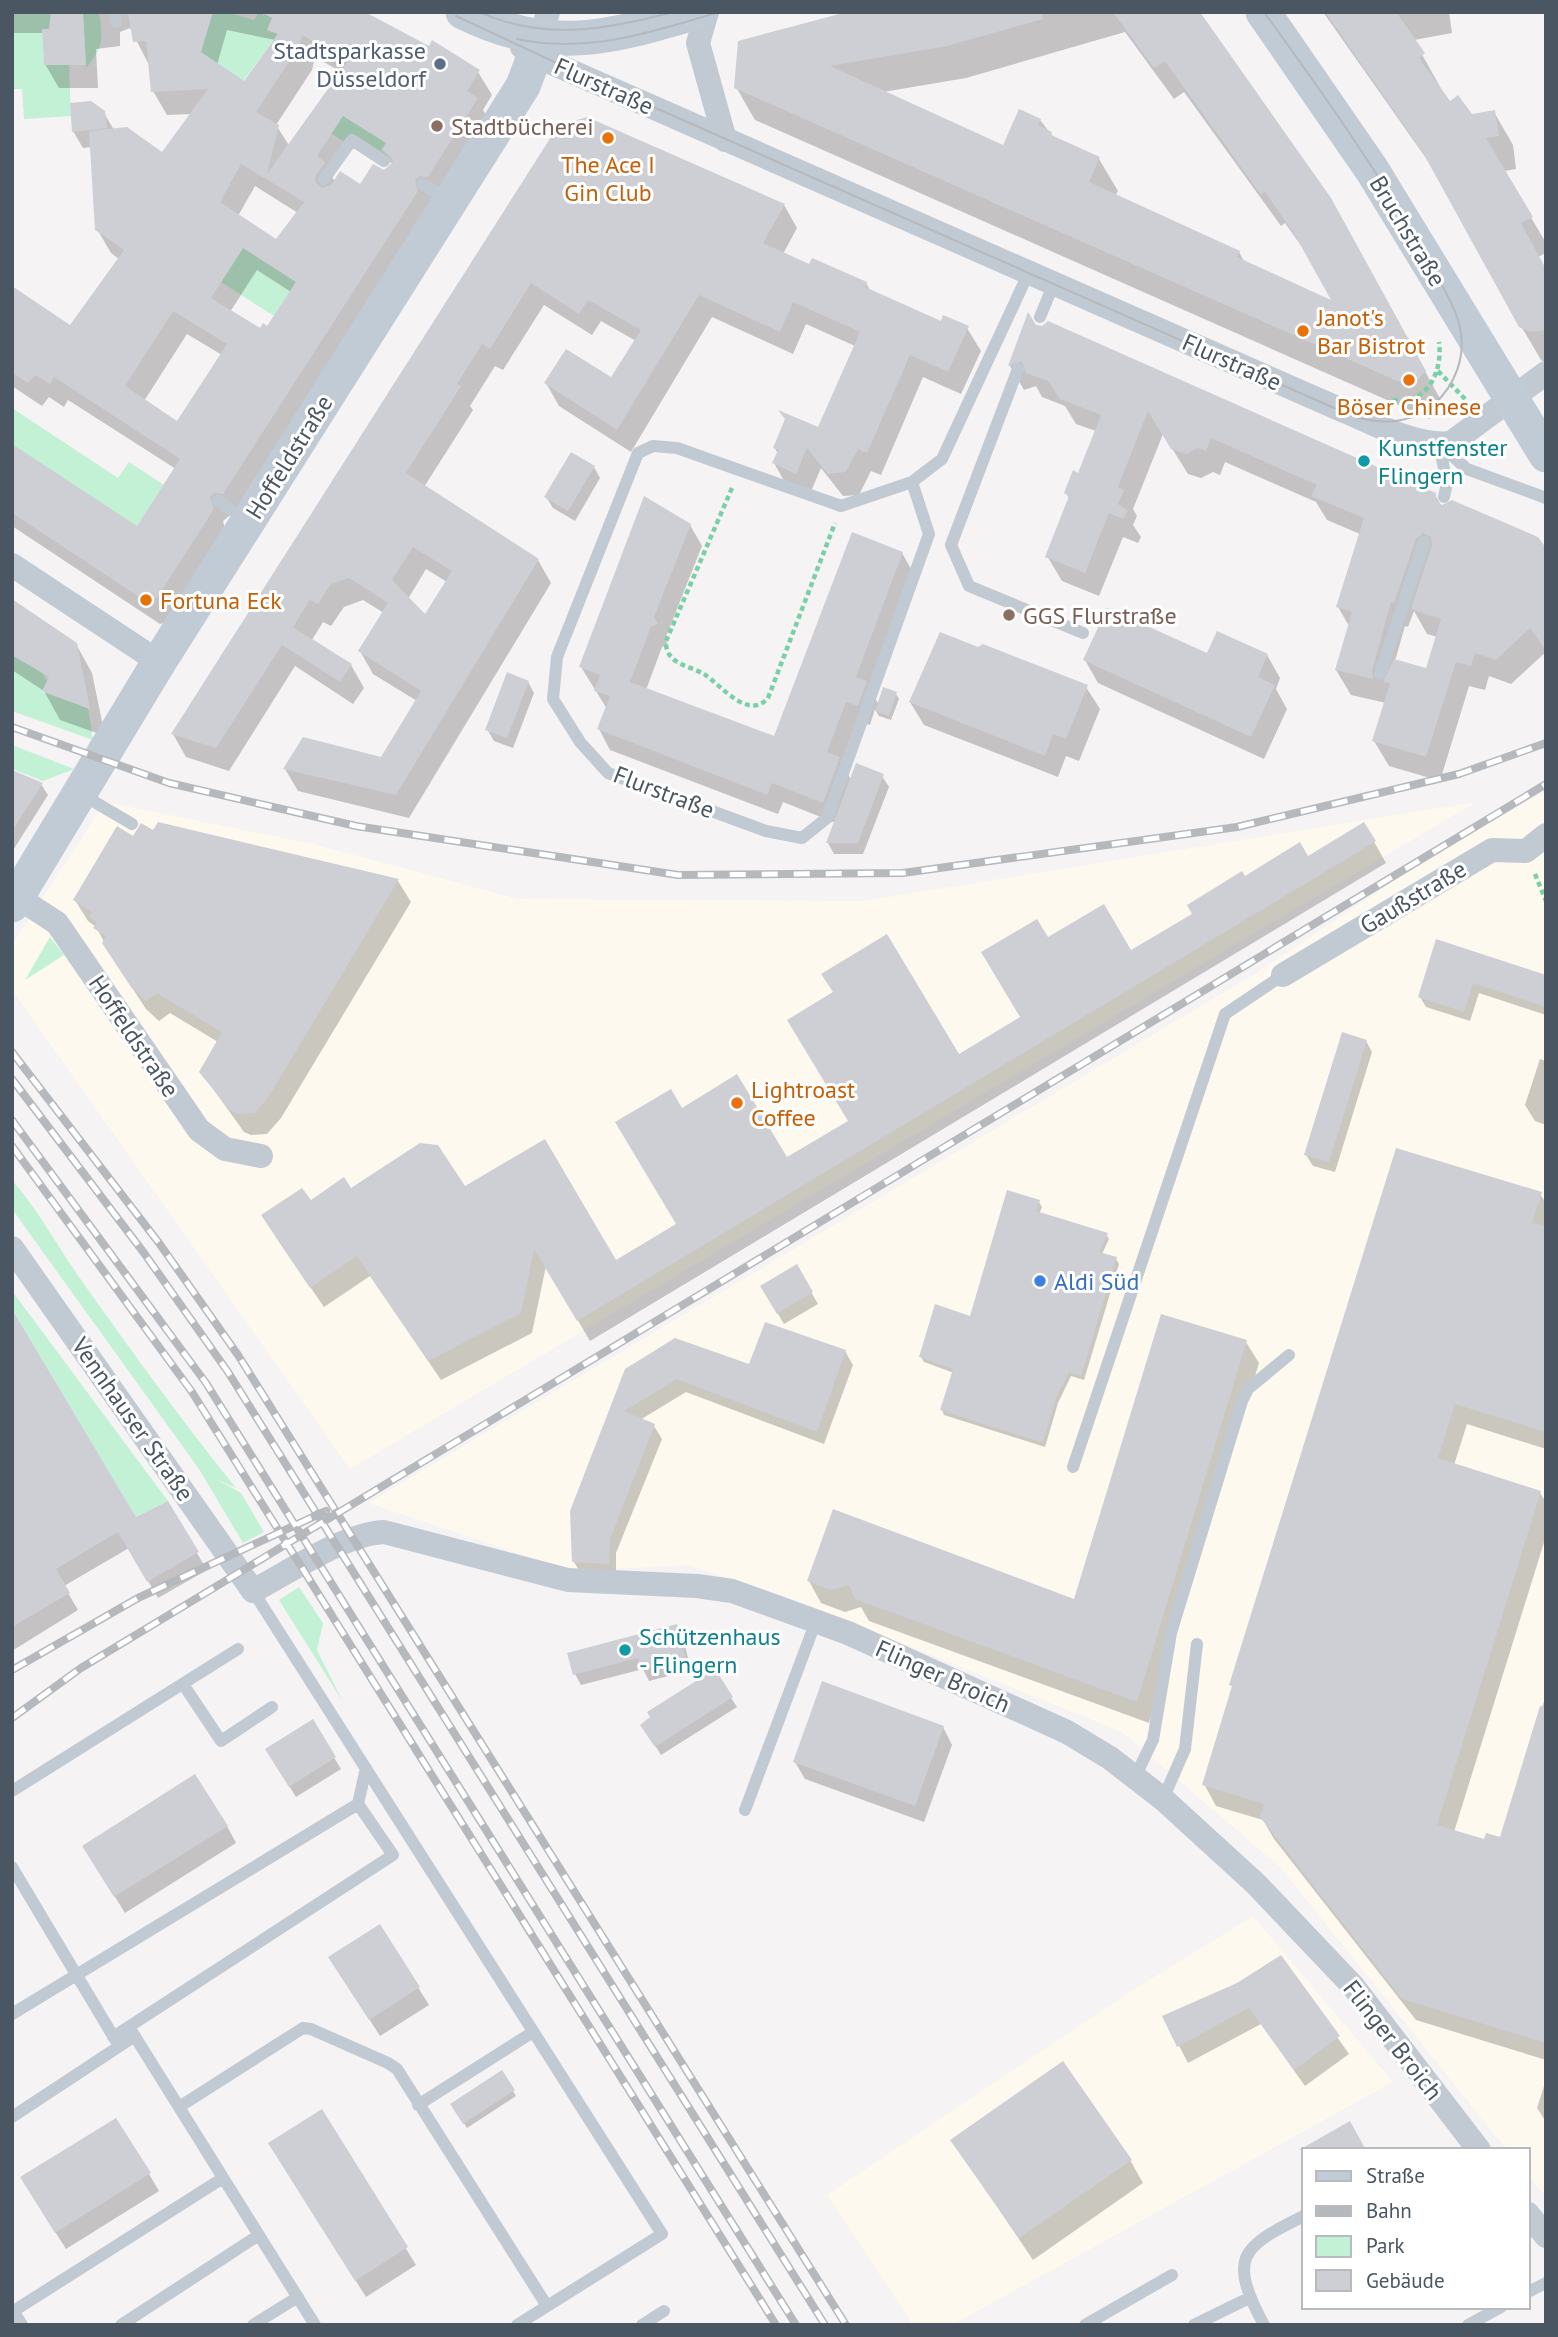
<svg xmlns="http://www.w3.org/2000/svg" width="1558" height="2337" viewBox="0 0 1558 2337" font-family="'PT Sans',sans-serif">
	<style>
		.commercial { fill: #fdf9ef }
		.green { fill: #c3f1d5 }
		.shadow { fill: #0003; fill-rule: evenodd }
		.building { fill: #cdcfd5; fill-rule: evenodd }
		.lines { fill: none; stroke-linecap: round; stroke-linejoin: round }
		.path { stroke: #7ad0a6; stroke-width: 4.5; stroke-dasharray: 5 3.5; stroke-linecap: butt }
		.lane { stroke: #c1cad2; stroke-width: 12 }
		.street { stroke: #c1cad2; stroke-width: 24 }
		.secondary { stroke: #c1cbd6; stroke-width: 35 }
		.tram { stroke: #b5b8bd; stroke-width: 2 }
		.rail-casing { stroke: #b5b8bd; stroke-width: 8 }
		.rail { stroke: #fff; stroke-width: 5; stroke-dasharray: 16; stroke-linecap: butt }
		.service-dot { fill: #5c6f8a; stroke: #fff; stroke-width: 2.5 }
		.education-dot { fill: #8d6e63; stroke: #fff; stroke-width: 2.5 }
		.food-dot { fill: #e8710a; stroke: #fff; stroke-width: 2.5 }
		.culture-dot { fill: #0f9aa8; stroke: #fff; stroke-width: 2.5 }
		.shop-dot { fill: #3f7fe0; stroke: #fff; stroke-width: 2.5 }
		.labels { text-anchor: middle; dominant-baseline: central; stroke-width: 6; stroke-linejoin: round; paint-order: stroke }
		.service-label { font-size: 24px; fill: #4e5e75; stroke: #fff; text-anchor: end }
		.street-label { font-size: 24px; fill: #4a5661; stroke: #fff }
		.education-label { font-size: 24px; fill: #785e54; stroke: #fff; text-anchor: start }
		.food-label { font-size: 24px; fill: #c56008; stroke: #fff; text-anchor: start }
		.culture-label { font-size: 24px; fill: #0d838f; stroke: #fff; text-anchor: start }
		.shop-label { font-size: 24px; fill: #366cbe; stroke: #fff; text-anchor: start }
	</style>
	<rect width="100%" height="100%" fill="#f5f3f3"/>
	<!-- commercial -->
	<path class="commercial" d="M1546,791V2197L1528,2176V2150H1507L1280,1867L1122,1732L798,1601L688,1565L572,1571L368,1503L1253,975L1422,862Z
		M105,802L313,844L518,899L863,901L1476,802L350,1469L12,990V945Z
		M1253,1916L1393,2082L952,2325H913L827,2195L1127,1994Z"/>
	<!-- green -->
	<path class="green" d="M12,12H51L49,29H42L44,64L69,65L71,116L24,119L22,89H12Z
		M83,12H99C103,40 104,46 86,68Z
		M198,12H226L254,20L259,12H264L262,17L267,12H274L268,30L278,34L227,103L151,40Z
		M343,116L390,137L381,151L388,156L381,166L308,118Z
		M243,248L296,282L274,316L221,282Z
		M12,408L118,478L129,462L164,485L135,529L78,487L12,454Z
		M12,655L23,662L28,656L40,669L47,681L42,692L88,708L93,740L12,711Z
		M12,745L74,769L43,781L12,769Z
		M50,937L64,955L25,980Z
		M12,1180C38,1210 56,1244 79,1277C130,1349 181,1420 236,1488L216,1479L241,1493L264,1532L243,1543L199,1469L12,1209Z
		M12,1291L168,1501L136,1517L12,1309Z
		M299,1587L323,1623L317,1650L343,1702L279,1600Z"/>
	<!-- shadow -->
	<path class="shadow" d="M12,12H362L478,72L492,95L483,110L491,123L237,517L229,516L223,521L226,533L170,621L160,624L12,526V448L137,528L176,469L68,400L64,407L49,397L42,406L12,386V288L71,327L119,259L111,253L97,229L92,147L83,148L73,131L104,113L114,130L162,154L192,114L167,115L153,91L149,65L130,28L120,32V46L96,49L98,88H59L45,64L44,33H12ZM227,30L275,40L244,83L217,65ZM315,57L343,73L290,147L276,125L312,70ZM357,138L393,164L360,186L335,181L332,177ZM255,186L298,213L276,241L238,216ZM257,270L291,292L268,328L261,331L230,312ZM187,334L222,355L178,424L144,401Z
		M853,12H1196L1349,232L1443,404L1430,419L755,120L736,87ZM1125,32L1174,99L1184,92L1281,226L1285,223L1312,261L1335,304L1245,263L1239,252L1115,196L1118,191L1099,159L1054,138L1040,120L1003,147L883,92L966,78Z
		M1323,12H1449L1452,33L1414,40L1449,103L1471,116L1494,112L1513,145L1516,169L1504,171L1546,243V253L1538,257L1546,271V363L1541,360L1521,326L1440,178Z
		M559,128L784,205L797,228L783,254L810,266L866,283L871,292L942,323L967,328L981,351L961,394L923,377L881,475L871,471L859,495L843,496L821,468L809,496L787,486L774,463L778,454L775,448L819,430L855,346L806,324L793,354L712,317L631,452L559,406L546,383L611,379L636,341L601,321L592,335L544,305L503,370L495,366L470,406L473,410L424,487L538,560L551,583L409,818L298,791L285,769L382,759L417,701L373,674L360,651L384,613L363,600L344,607L331,626L323,622L312,640L351,665L364,688L353,704L295,666L229,771L186,757L173,734ZM426,569L447,582L425,616L408,599Z
		M1029,316L1035,326L1435,495L1442,507L1546,551V652L1511,684L1489,676L1485,690L1469,686L1440,781L1389,766L1374,741L1386,703L1351,695L1336,670L1349,626L1338,607L1360,534L1327,520L1316,502L1225,462L1220,475L1213,472L1201,478L1188,474L1163,434L1133,509L1137,516L1133,525L1141,537L1138,543L1123,537L1099,596L1062,581L1047,556L1070,500L1066,493L1078,476L1096,431L1076,424L1065,406L1042,397L1036,386L1024,390L1010,366ZM1414,611L1427,634L1438,637L1427,670L1395,661L1405,626L1408,627Z
		M594,467L600,478L575,521L553,508L546,497Z
		M690,525L702,546L665,639L668,645L662,647L646,690L775,738L902,553L914,574L870,690L879,705L896,694L899,699L891,720L879,716L875,709L870,725L858,721L842,763L851,780L882,776L889,787L863,854H834L828,843L836,823L783,802L778,814L610,750L599,729L607,709L581,667Z
		M12,602L76,644L92,673L105,736L60,720L44,691L12,670Z
		M1208,655H1267L1280,678L1276,689L1287,709L1264,759L1098,683L1085,660Z
		M528,682L534,693L513,748L494,741L487,729Z
		M1086,687L1100,709L1079,761L1066,756L1058,777L924,725L910,702Z
		M12,772L41,784L48,795L12,852Z
		M159,824L398,881L411,902L281,1118L267,1134L251,1135L244,1132L201,1072L218,1042L170,1013L159,1021L146,1009L117,965L96,927L88,921L75,900L134,838L154,832Z
		M1364,824L1386,863L590,1341L546,1266L532,1333L441,1380L370,1276L324,1307L275,1236L310,1202L351,1190L465,1188L615,1262L678,1225L681,1110L787,1160L1022,1018L1048,940L1131,952L1194,914L1244,878L1308,858Z
		M1437,941L1546,977V1015L1479,993L1470,1021L1426,1007L1420,997Z
		M1366,1041L1372,1052L1335,1172L1313,1166L1306,1155Z
		M1540,1059L1546,1061V1125L1535,1121L1525,1105Z
		M1540,1194L1546,1203V1449L1467,1424L1454,1465L1540,1493L1546,1502V1536L1454,1832L1485,1841L1501,1839L1546,1695V2060L1416,2020L1274,1839L1263,1820L1216,1806L1204,1784L1233,1689L1231,1685Z
		M1039,1202L1042,1207L1039,1214L1106,1234L1109,1239L1102,1254L1116,1259L1119,1264L1084,1380L1071,1376L1058,1403L1045,1447L944,1415L942,1410L954,1373L924,1362L921,1357L971,1319Z
		M796,1266L818,1304L784,1324L762,1287Z
		M12,1313L136,1520L167,1503L207,1570L158,1598L129,1548L64,1586L78,1610L12,1651Z
		M1246,1342L1259,1363L1149,1723L869,1621L861,1607L845,1612L821,1603L809,1581L1075,1601Z
		M845,1351L853,1365L824,1444L686,1392L640,1420L654,1426L662,1439L616,1553V1577L582,1575L574,1562L626,1370L750,1366Z
		M676,1626L683,1638L691,1670L649,1681L643,1669L581,1685L575,1674Z
		M714,1671L737,1707L661,1755L648,1734Z
		M312,1722L341,1769L296,1797L267,1750Z
		M943,1727L952,1745L924,1822L805,1779L795,1762Z
		M227,1826L236,1843L125,1913L94,1863Z
		M380,1926L429,2005L380,2036L341,1975Z
		M1281,1957L1349,2054L1305,2086L1261,2024L1188,2063L1164,2017L1238,1984Z
		M502,2073L516,2096L467,2128L452,2104Z
		M1546,2080V2122L1537,2108Z
		M322,2112L416,2265L366,2297L280,2161Z
		M952,2140L1130,2160L1143,2183L1033,2260Z
		M149,2174L159,2191L66,2249L32,2195Z"/>
	<!-- building -->
	<path class="building" d="M51,12H83L86,65H44L42,29H49Z
		M128,12H213L201,52L244,81L278,34L267,30L272,18L261,12H365L429,46L432,40L480,70L467,91L478,98L428,177L420,176L415,180L418,191L223,494L215,493L210,497L214,509L157,598L145,601L12,513V444L137,526L180,459L54,377L50,384L35,375L28,383L12,373V286L70,325L124,250L95,230L89,131L127,127L162,152L208,89L151,92L146,41L133,42ZM302,35L348,61L267,174L279,125L256,112L299,46ZM343,116L386,143L382,149L391,157L393,162L384,170L373,164L360,184L340,171L331,185L322,188L316,183L315,177L325,162L317,156ZM241,164L304,202L276,239L220,202ZM243,248L296,282L267,326L263,323L260,328L211,298ZM173,311L227,344L177,421L125,386Z
		M847,12H1042L1043,19L947,46L830,66L1003,145L1019,109L1041,119L1038,125L1052,132L1051,135L1100,157L1089,182L1240,251L1237,257L1331,300L1295,235L1265,192L1261,195L1165,61L1154,68L1113,12H1200L1331,198L1426,371L1411,387L734,88L738,41Z
		M1325,12H1396L1425,53L1419,58L1450,101L1458,95L1472,114L1495,110L1499,136L1486,138L1533,217L1521,223L1546,269V330L1530,332L1519,327L1422,151Z
		M91,101L105,111L107,128L72,132L70,103Z
		M587,117L785,204L763,243L809,264L812,258L867,282L865,287L941,321L943,315L969,326L948,372L910,355L867,453L858,449L846,472L828,474L807,448L796,474L772,463L778,450L773,448L785,419L778,410L818,427L860,332L793,302L780,332L699,295L617,430L544,383L566,349L611,377L641,330L588,300L579,314L531,283L490,349L482,344L457,384L461,386L406,473L539,559L396,795L283,769L303,737L381,757L421,691L358,651L388,603L349,578L331,584L318,604L310,600L293,627L352,664L340,682L282,645L216,748L171,734L558,126ZM413,547L452,571L425,614L392,580Z
		M1028,312L1036,325L1042,326L1048,321L1436,493V500L1442,505L1452,500L1538,537L1546,548V650L1530,628L1496,660L1475,653L1471,666L1456,662L1426,757L1372,741L1390,683L1383,682L1394,659L1426,668L1441,619L1411,609L1432,545L1431,537L1423,533L1416,539L1394,603L1391,602L1372,671L1373,679L1335,670L1352,612L1336,607L1364,518L1311,496L1317,485L1211,438L1206,451L1198,448L1186,454L1171,449L1148,411L1118,487L1124,490L1118,504L1128,511L1123,519L1109,513L1085,573L1045,557L1069,496L1064,493L1073,470L1078,473L1101,415L1060,399L1048,381L1026,373L1022,361L1008,366Z
		M571,452L595,466L568,511L544,497Z
		M644,496L691,524L654,617L658,624L651,627L630,682L774,736L852,532L903,552L856,677L867,681L858,706L846,702L827,752L840,757L823,803L772,783L767,795L597,729L610,696L594,691L600,675L579,667Z
		M12,599L77,643L90,709L42,691L49,677L12,655Z
		M1107,608L1207,653L1217,631L1268,654L1258,677L1275,685L1251,737L1083,660Z
		M940,632L978,647L983,644L1088,685L1066,739L1053,734L1045,756L909,702Z
		M507,672L529,681L507,738L485,730Z
		M883,687L897,692L889,716L875,711Z
		M856,763L884,774L858,843H826Z
		M12,770L43,783L12,831Z
		M158,822L399,879L269,1096L255,1113L238,1114L230,1110L199,1072L222,1032L157,993L146,1001L131,987L102,943L106,936L93,928L97,922L89,917L92,912L73,900L117,826L133,836L141,823L153,830Z
		M1364,822L1376,841L577,1321L534,1249L521,1313L428,1361L357,1256L310,1288L261,1215L302,1188L311,1200L344,1177L351,1188L420,1143L438,1145L465,1186L545,1139L616,1260L676,1224L615,1122L671,1089L682,1108L737,1074L787,1157L848,1121L787,1020L833,992L821,974L887,934L959,1054L1020,1017L981,952L1037,919L1048,937L1104,904L1131,950L1192,914L1187,905L1242,871L1245,876L1300,842L1308,856Z
		M1436,939L1546,975V1007L1473,983L1464,1012L1418,997Z
		M1342,1032L1367,1040L1329,1162L1304,1155Z
		M1396,1148L1542,1192L1532,1223L1546,1226V1432L1455,1404L1438,1458L1541,1491L1437,1825L1484,1839L1486,1833L1500,1837L1540,1706L1546,1707V2043L1402,1999L1260,1817L1264,1804L1202,1785L1232,1686L1229,1685Z
		M1007,1190L1040,1200L1036,1211L1108,1233L1099,1252L1117,1257L1081,1376L1069,1372L1056,1398L1043,1443L940,1410L953,1369L919,1357L935,1304L970,1316Z
		M797,1264L813,1292L777,1314L760,1286Z
		M12,1309L136,1517L168,1501L199,1552L147,1582L118,1532L56,1569L70,1593L12,1627Z
		M1161,1314L1247,1340L1137,1702L855,1599L849,1585L831,1590L807,1581L833,1509L1074,1599Z
		M765,1322L846,1350L817,1432L677,1379L624,1411L655,1424L610,1539L609,1564L572,1562L570,1511L625,1369L675,1338L749,1364Z
		M677,1624L686,1659L641,1670L638,1658L573,1675L567,1653Z
		M715,1669L733,1697L655,1747L640,1725L650,1717L647,1712Z
		M822,1681L944,1726L915,1806L793,1762Z
		M313,1719L336,1757L289,1787L265,1749Z
		M195,1774L228,1826L114,1897L82,1846Z
		M380,1924L420,1987L369,2020L328,1957Z
		M1281,1955L1340,2036L1294,2070L1249,2008L1177,2047L1162,2016L1237,1983Z
		M1063,2061L1132,2160L1019,2238L950,2140Z
		M502,2070L515,2090L463,2124L450,2104Z
		M322,2109L408,2247L355,2281L268,2143Z
		M116,2118L151,2173L55,2233L20,2177Z
		M1350,2121L1366,2150H1299Z"/>
	<g class="lines">
		<!-- path -->
		<path class="path" d="M1438,371L1467,401
			M1393,400C1427,405 1443,372 1439,342
			M732,488L666,641C665,664 688,665 704,674C721,685 748,721 768,698L835,523
			M1535,874L1546,901"/>
		<!-- lane -->
		<path class="lane" d="M115,12L116,22
			M324,179L352,140L384,161
			M423,184L447,200
			M1040,317L1054,283
			M1018,369L951,545L969,586L1083,633
			M1439,444L1467,469L1546,498
			M1439,444L1447,483L1444,497
			M912,482L929,534L827,818L802,838L766,831L608,773L580,742L553,699L557,657L638,453L653,446L677,448L841,506L912,482L942,459L1029,272
			M218,501L245,519
			M1380,674L1424,542
			M81,794L132,824
			M1073,1467L1225,1014L1283,975
			M253,1591L662,2234L517,2325
			M183,1684L221,1741L272,1707
			M1135,1777L1153,1740L1171,1633L1242,1401L1248,1389L1289,1355
			M12,1791L238,1649
			M1163,1799L1185,1749L1197,1644
			M745,1810L816,1621
			M12,1867L119,2046
			M12,2014L358,1804
			M129,2027L315,2325
			M113,2037L393,1855L358,1804L366,1768
			M418,2105L533,2032
			M179,2107L303,2028L311,2029L388,2063L397,2069L547,2306
			M12,2117L135,2036
			M1528,2292L1546,2283
			M12,2309L22,2325
			M12,2312L223,2178
			M121,2325L259,2235
			M253,2325L298,2297
			M642,2325L664,2311
			M1085,2325L1172,2275
			M1194,2325L1249,2298
			M1264,2325C1228,2258 1240,2247 1304,2216
			M1468,2325L1501,2307"/>
		<!-- street -->
		<path class="street" d="M707,12L698,43L725,140
			M541,38L548,12
			M522,47L536,56L1344,411C1376,424 1416,447 1451,443L1546,373
			M12,565L159,662
			M17,897L57,923L199,1130L225,1149L261,1156
			M1283,975L1492,850L1526,851L1546,835
			M12,1248L253,1591C290,1572 343,1534 384,1532L568,1580L697,1586L732,1591L848,1633L1067,1732L1110,1758L1163,1799L1256,1884L1353,1986L1479,2150
			M1528,2214L1546,2236"/>
		<!-- secondary -->
		<path class="secondary" d="M463,12C551,55 609,38 697,12
			M1263,12L1372,170L1546,455
			M12,905L159,662L523,86L541,38"/>
		<!-- tram -->
		<path class="tram" d="M479,12C544,41 606,30 673,12
			M456,16L608,87L1350,415C1379,425 1409,425 1434,404C1456,385 1466,355 1460,327C1454,302 1437,278 1425,256C1378,170 1321,91 1264,12
			M517,39C587,54 653,32 719,12"/>
		<defs>
			<path id="rail" d="M12,727L169,783L356,826L678,875L903,873L1237,827L1459,774L1546,743
				M12,1052L159,1243L238,1355L846,2325
				M12,1079L144,1253L228,1372L825,2325
				M12,1120L206,1383L796,2325
				M12,1146L192,1392L776,2325
				M12,1670L138,1598L326,1511
				M12,1718L81,1668L1546,784"/>
		</defs>
		<!-- rail casing -->
		<use href="#rail" class="rail-casing"/>
		<!-- rail -->
		<use href="#rail" class="rail"/>
	</g>
	<!-- markers -->
	<circle class="service-dot" cx="440" cy="64" r="7"/>
	<g class="education-dot">
		<circle cx="437" cy="126" r="7"/>
		<circle cx="1009" cy="615" r="7"/>
	</g>
	<g class="food-dot">
		<circle cx="608" cy="138" r="7"/>
		<circle cx="1303" cy="331" r="7"/>
		<circle cx="1409" cy="380" r="7"/>
		<circle cx="146" cy="600" r="7"/>
		<circle cx="737" cy="1103" r="7"/>
	</g>
	<g class="culture-dot">
		<circle cx="1364" cy="461" r="7"/>
		<circle cx="625" cy="1650" r="7"/>
	</g>
	<circle class="shop-dot" cx="1040" cy="1281" r="7"/>
	<g class="labels">
		<!-- service labels -->
		<g class="service-label">
			<text x="426" y="50">Stadtsparkasse<tspan x="426" dy="28">Düsseldorf</tspan></text>
		</g>
		<!-- street labels -->
		<g class="street-label">
			<text transform="translate(604 86) rotate(24)">Flurstraße</text>
			<text transform="translate(1408 231) rotate(59)">Bruchstraße</text>
			<text transform="translate(1232 362) rotate(24)">Flurstraße</text>
			<text transform="translate(289 457) rotate(-58)">Hoffeldstraße</text>
			<text transform="translate(664 792) rotate(21)">Flurstraße</text>
			<text transform="translate(1413 897) rotate(-31)">Gaußstraße</text>
			<text transform="translate(134 1036) rotate(56)">Hoffeldstraße</text>
			<text transform="translate(133 1419) rotate(55)">Vennhauser Straße</text>
			<text transform="translate(943 1676) rotate(24)">Flinger Broich</text>
			<text transform="translate(1393 2040) rotate(52)">Flinger Broich</text>
		</g>
		<!-- education labels -->
		<g class="education-label">
			<text x="451" y="126">Stadtbücherei</text>
			<text x="1023" y="615">GGS Flurstraße</text>
		</g>
		<!-- food labels -->
		<g class="food-label">
			<text x="608" y="164" text-anchor="middle">The Ace I<tspan x="608" dy="28">Gin Club</tspan></text>
			<text x="1317" y="317">Janot's<tspan x="1317" dy="28">Bar Bistrot</tspan></text>
			<text x="1409" y="406" text-anchor="middle">Böser Chinese</text>
			<text x="160" y="600">Fortuna Eck</text>
			<text x="751" y="1089">Lightroast<tspan x="751" dy="28">Coffee</tspan></text>
		</g>
		<!-- culture labels -->
		<g class="culture-label">
			<text x="1378" y="447">Kunstfenster<tspan x="1378" dy="28">Flingern</tspan></text>
			<text x="639" y="1636">Schützenhaus<tspan x="639" dy="28">- Flingern</tspan></text>
		</g>
		<!-- shop labels -->
		<g class="shop-label">
			<text x="1054" y="1281">Aldi Süd</text>
		</g>
	</g>
	<!-- border -->
	<rect width="1558" height="2337" fill="none" stroke="#4a5661" stroke-width="28"/>
	<!-- legend -->
	<rect x="1302" y="2148" width="228" height="161" fill="#ffffff" stroke="#b7bbc0" stroke-width="2"/>
	<rect x="1316" y="2171" width="35" height="10" fill="#c1cbd6" stroke="#b7bbc0" stroke-width="2"/>
	<text x="1366" y="2183" font-size="21" fill="#4a5661">Straße</text>
	<rect x="1316" y="2206" width="35" height="10" fill="#b5b8bd" stroke="#b7bbc0" stroke-width="2"/>
	<text x="1366" y="2218" font-size="21" fill="#4a5661">Bahn</text>
	<rect x="1316" y="2236" width="35" height="21" fill="#c3f1d5" stroke="#b7bbc0" stroke-width="2"/>
	<text x="1366" y="2253" font-size="21" fill="#4a5661">Park</text>
	<rect x="1316" y="2270" width="35" height="21" fill="#cdcfd5" stroke="#b7bbc0" stroke-width="2"/>
	<text x="1366" y="2288" font-size="21" fill="#4a5661">Gebäude</text>
</svg>
